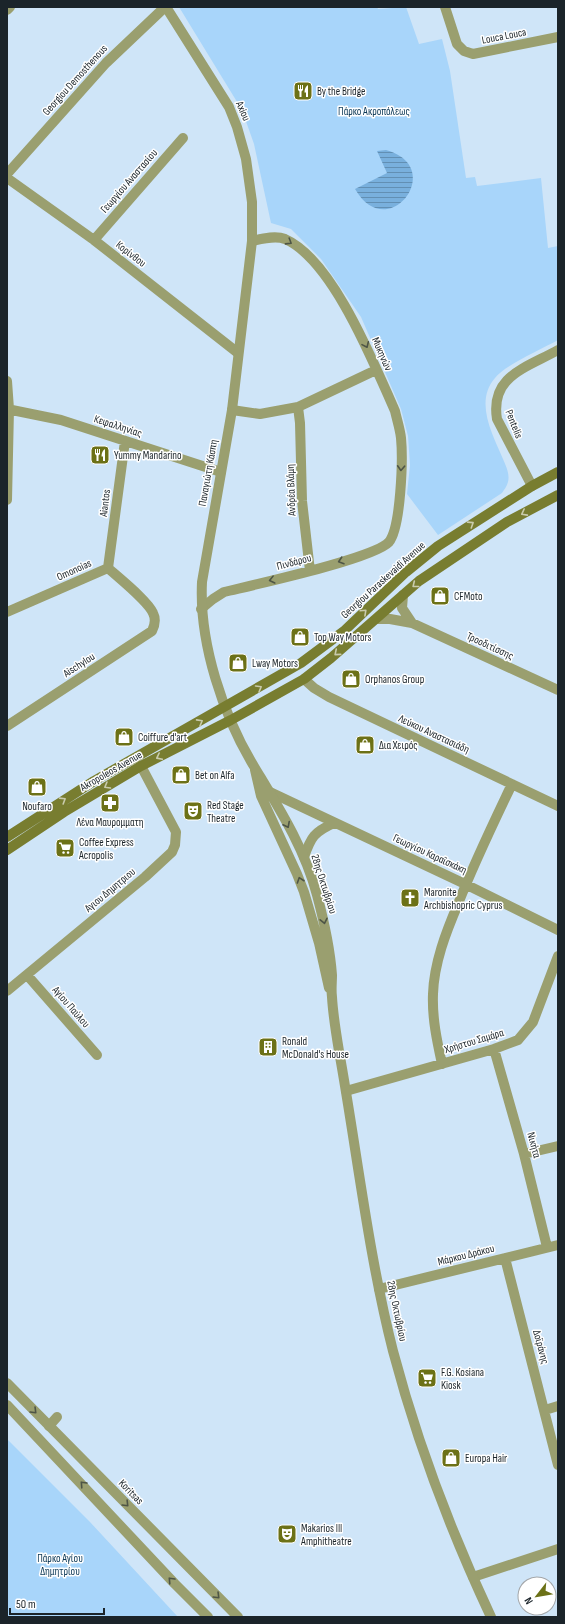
<svg xmlns="http://www.w3.org/2000/svg" width="565" height="1624" viewBox="0 0 565 1624" font-family="'Sofia Sans Condensed',sans-serif">
	<style>
		.green { fill: #a8d5fa }
		.water { fill: url(#water-rules) }
		.lines { fill: none; stroke-linecap: round; stroke-linejoin: round }
		.minor { stroke: #9a9f6f; stroke-width: 10 }
		.tertiary { stroke: #9a9f6f; stroke-width: 10 }
		.secondary { stroke: #787d30; stroke-width: 10 }
		.oneway { stroke: #4e5546 }
		.oneway2 { stroke: #c9cbac }
		.labels { text-anchor: middle; dominant-baseline: central; stroke-width: 3; stroke-linejoin: round; paint-order: stroke }
		.street-label { font-size: 11px; fill: #1b242a; stroke: #fff }
		.poi-label { font-size: 11px; fill: #1b242a; stroke: #fff; text-anchor: start }
		.park-label { font-size: 11px; fill: #0c3856; stroke: #fff }
	</style>
	<defs>
		<pattern id="water-rules" width="6" height="5" patternUnits="userSpaceOnUse"><rect width="6" height="5" fill="#79b0dd"/><path d="M0 2.5h6" fill="none" stroke="#628fb3"/></pattern>
	</defs>
	<rect width="100%" height="100%" fill="#cfe5f8"/>
	<!-- green -->
	<path class="green" d="M179,7H377L378,9L406,7L419,44L442,39L450,71L466,178L475,177L477,186L541,178L548,248L558,246V340C542,349 505,365 495,378C474,402 493,435 503,459C506,466 510,474 508,482C507,486 504,490 502,493L438,535L407,494L410,465L408,436L401,409L361,317L321,259L291,229L271,223L254,144L242,110Z
		M7,1439L90,1522L178,1617H7Z"/>
	<!-- water -->
	<path class="water" d="M386,150C448,167 388,246 355,189L387,173L377,151Z"/>
	<g class="lines">
		<!-- minor -->
		<path class="minor" d="M445,7L457,44L464,51L473,54L558,37
			M7,10L10,7
			M7,174L106,63L165,7
			M7,178L94,240L238,353
			M94,240L183,138
			M7,381L9,409L7,500
			M298,407L300,423L302,501L310,571
			M7,409L61,420L221,472
			M232,410L260,414L298,407L376,370
			M532,486L497,419C490,376 526,368 558,350
			M108,568L125,441
			M403,595L402,608L412,623
			M201,609L213,599L224,592C253,585 373,559 389,542C401,527 403,459 401,438C400,429 397,420 395,411C374,364 333,260 285,239C275,235 261,239 252,241
			M7,612L108,568
			M378,619H390L412,623L558,690
			M304,679L314,688L329,697L558,806
			M7,726L152,631C155,625 156,619 153,613C148,601 119,578 108,568
			M270,792L465,884L558,930
			M304,857C311,837 314,832 334,823
			M27,975L97,1055
			M7,991L145,877L172,852L175,845L176,832L141,766
			M494,1049L524,1154L547,1247
			M442,1064C437,1041 432,1018 433,994C434,963 446,932 458,904C474,863 493,824 512,784
			M346,1091L494,1049L518,1040L533,1022L558,956
			M524,1154L558,1146
			M505,1258L558,1465
			M379,1289L558,1245
			M545,1410L558,1406
			M49,1426L57,1417
			M473,1577L558,1549"/>
		<!-- tertiary -->
		<path class="tertiary" d="M166,7L229,107L237,127L246,159L252,202V241L232,410L202,582C199,643 223,716 255,768C279,808 305,849 317,895C324,921 330,948 332,975C332,982 331,990 332,997C333,1015 336,1033 339,1051C357,1151 368,1253 393,1351C417,1442 451,1532 491,1617
			M255,770L261,796L297,874L304,892L319,943L329,988
			M7,1383L238,1617
			M7,1405L175,1584L208,1617"/>
		<!-- secondary -->
		<path class="secondary" d="M7,837L94,781L301,663L344,631L406,572L438,546L532,486L558,472
			M7,850L64,812L141,766L231,720L304,679L331,658L419,581L507,522L558,495"/>
	</g>
	<!-- one-way arrows -->
	<defs><path id="oneway-chevron" d="M-2-3.5L2.5 0L-2 3.5" fill="none" stroke-width="1.6" stroke-linecap="round" stroke-linejoin="round"/></defs>
	<g class="oneway">
		<use href="#oneway-chevron" transform="translate(289 242) rotate(32)"/>
		<use href="#oneway-chevron" transform="translate(366 345) rotate(66)"/>
		<use href="#oneway-chevron" transform="translate(401 468) rotate(93)"/>
		<use href="#oneway-chevron" transform="translate(341 561) rotate(162)"/>
		<use href="#oneway-chevron" transform="translate(272 580) rotate(166)"/>
		<use href="#oneway-chevron" transform="translate(287 825) rotate(63)"/>
		<use href="#oneway-chevron" transform="translate(300 880) rotate(-109)"/>
		<use href="#oneway-chevron" transform="translate(324 921) rotate(78)"/>
		<use href="#oneway-chevron" transform="translate(34 1411) rotate(45)"/>
		<use href="#oneway-chevron" transform="translate(83 1484) rotate(-133)"/>
		<use href="#oneway-chevron" transform="translate(126 1504) rotate(46)"/>
		<use href="#oneway-chevron" transform="translate(171 1580) rotate(-133)"/>
		<use href="#oneway-chevron" transform="translate(217 1596) rotate(45)"/>
	</g>
	<g class="oneway2">
		<use href="#oneway-chevron" transform="translate(524 513) rotate(152)"/>
		<use href="#oneway-chevron" transform="translate(471 524) rotate(-33)"/>
		<use href="#oneway-chevron" transform="translate(415 585) rotate(141)"/>
		<use href="#oneway-chevron" transform="translate(364 612) rotate(-43)"/>
		<use href="#oneway-chevron" transform="translate(337 653) rotate(140)"/>
		<use href="#oneway-chevron" transform="translate(259 688) rotate(-30)"/>
		<use href="#oneway-chevron" transform="translate(200 722) rotate(-29)"/>
		<use href="#oneway-chevron" transform="translate(159 757) rotate(153)"/>
		<use href="#oneway-chevron" transform="translate(107 786) rotate(150)"/>
		<use href="#oneway-chevron" transform="translate(63 800) rotate(-32)"/>
	</g>
	<!-- icons -->
	<defs>
		<symbol id="restaurant-square" viewBox="-11 -11 22 22"><rect x="-9" y="-9" width="18" height="18" rx="4" fill="#6c7117" stroke="#fff"/><path d="M-5-6h1v4h1v-4h1v4h1v-4h1v5L-1.5 .5V6h-2V.5L-5-1ZM5-6V6H3V1.5H1.5Q1.5-4 5-6Z" fill="#fff"/></symbol>
		<symbol id="shop-square" viewBox="-11 -11 22 22"><rect x="-9" y="-9" width="18" height="18" rx="4" fill="#6c7117" stroke="#fff"/><path d="M-5-2.5h2.3a2.7 3.5 0 0 1 5.4 0H5L5.5 6h-11ZM-1.5-2.5h3a1.5 2.3 0 0 0-3 0Z" fill="#fff"/></symbol>
		<symbol id="pharmacy-square" viewBox="-11 -11 22 22"><rect x="-9" y="-9" width="18" height="18" rx="4" fill="#6c7117" stroke="#fff"/><path d="M-2-6h4v4h4v4h-4v4h-4v-4h-4v-4h4Z" fill="#fff"/></symbol>
		<symbol id="theatre-square" viewBox="-11 -11 22 22"><rect x="-9" y="-9" width="18" height="18" rx="4" fill="#6c7117" stroke="#fff"/><path d="M-5-5.5Q0-4 5-5.5V0Q5 5 0 6Q-5 5-5 0ZM-3.3-2.5H-1v1.5H-3.3ZM1-2.5H3.3v1.5H1ZM-2.8 1Q0 5.5 2.8 1Z" fill="#fff"/></symbol>
		<symbol id="supermarket-square" viewBox="-11 -11 22 22"><rect x="-9" y="-9" width="18" height="18" rx="4" fill="#6c7117" stroke="#fff"/><path d="M-6-5.5h2.5l.6 2H6L4.5 2H-2.5L-4.4-4H-6ZM-1.5 3.2a1.3 1.3 0 1 0 .1 0ZM3 3.2a1.3 1.3 0 1 0 .1 0Z" fill="#fff"/></symbol>
		<symbol id="church-square" viewBox="-11 -11 22 22"><rect x="-9" y="-9" width="18" height="18" rx="4" fill="#6c7117" stroke="#fff"/><path d="M-1.2-6h2.4v3.5h3.3v2.4h-3.3V6h-2.4V-.1h-3.3v-2.4h3.3Z" fill="#fff"/></symbol>
		<symbol id="building-square" viewBox="-11 -11 22 22"><rect x="-9" y="-9" width="18" height="18" rx="4" fill="#6c7117" stroke="#fff"/><path d="M-4-6H4V6H1V3H-1V6H-4ZM-2.5-4.3h1.7v1.8h-1.7ZM.8-4.3h1.7v1.8H.8ZM-2.5-1h1.7V.8h-1.7ZM.8-1h1.7V.8H.8Z" fill="#fff"/></symbol>
	</defs>
	<g fill-rule="evenodd">
		<use href="#restaurant-square" x="292" y="80" width="22" height="22"/>
		<use href="#restaurant-square" x="89" y="444" width="22" height="22"/>
		<use href="#shop-square" x="429" y="585" width="22" height="22"/>
		<use href="#shop-square" x="289" y="626" width="22" height="22"/>
		<use href="#shop-square" x="227" y="652" width="22" height="22"/>
		<use href="#shop-square" x="340" y="668" width="22" height="22"/>
		<use href="#shop-square" x="113" y="726" width="22" height="22"/>
		<use href="#shop-square" x="354" y="734" width="22" height="22"/>
		<use href="#shop-square" x="170" y="764" width="22" height="22"/>
		<use href="#shop-square" x="26" y="776" width="22" height="22"/>
		<use href="#pharmacy-square" x="99" y="792" width="22" height="22"/>
		<use href="#theatre-square" x="182" y="800" width="22" height="22"/>
		<use href="#supermarket-square" x="54" y="837" width="22" height="22"/>
		<use href="#church-square" x="399" y="887" width="22" height="22"/>
		<use href="#building-square" x="257" y="1036" width="22" height="22"/>
		<use href="#supermarket-square" x="416" y="1367" width="22" height="22"/>
		<use href="#shop-square" x="440" y="1447" width="22" height="22"/>
		<use href="#theatre-square" x="276" y="1523" width="22" height="22"/>
	</g>
	<g class="labels">
		<!-- street labels -->
		<g class="street-label">
			<text transform="translate(504 36) rotate(-11)">Louca Louca</text>
			<text transform="translate(75 80) rotate(-48)">Georgiou Demosthenous</text>
			<text transform="translate(243 111) rotate(66)">Axiou</text>
			<text transform="translate(129 181) rotate(-49)">Γεωργίου Αναστασίου</text>
			<text transform="translate(131 254) rotate(38)">Κορίνθου</text>
			<text transform="translate(382 354) rotate(66)">Μυκηνών</text>
			<text transform="translate(514 424) rotate(68)">Pentelis</text>
			<text transform="translate(118 426) rotate(18)">Κεφαλληνίας</text>
			<text transform="translate(208 473) rotate(-80)">Παναγιώτη Κάσπη</text>
			<text transform="translate(291 490) rotate(-92)">Ανδρέα Βλάμη</text>
			<text transform="translate(105 503) rotate(-83)">Aiantos</text>
			<text transform="translate(294 562) rotate(-15)">Πινδάρου</text>
			<text transform="translate(74 570) rotate(-24)">Omonoias</text>
			<text transform="translate(383 580) rotate(-42)">Georgiou Paraskevaidi Avenue</text>
			<text transform="translate(490 646) rotate(25)">Τροοδιτίσσης</text>
			<text transform="translate(79 665) rotate(-33)">Aischylou</text>
			<text transform="translate(434 734) rotate(25)">Λεύκου Αναστασιάδη</text>
			<text transform="translate(111 771) rotate(-30)">Akropoleos Avenue</text>
			<text transform="translate(430 854) rotate(25)">Γεωργίου Καραϊσκάκη</text>
			<text transform="translate(324 884) rotate(72)">28ης Οκτωβρίου</text>
			<text transform="translate(110 890) rotate(-40)">Αγιου Δημητριου</text>
			<text transform="translate(71 1007) rotate(49)">Αγίου Παύλου</text>
			<text transform="translate(474 1041) rotate(-17)">Χρήστου Σαμάρα</text>
			<text transform="translate(534 1145) rotate(75)">Νικήτα</text>
			<text transform="translate(466 1255) rotate(-14)">Μάρκου Δράκου</text>
			<text transform="translate(397 1311) rotate(78)">28ης Οκτωβρίου</text>
			<text transform="translate(541 1347) rotate(75)">Δοϊράνης</text>
			<text transform="translate(131 1492) rotate(46)">Koritsas</text>
		</g>
		<!-- poi labels -->
		<g class="poi-label">
			<text x="317" y="91">By the Bridge</text>
			<text x="114" y="455">Yummy Mandarino</text>
			<text x="454" y="596">CFMoto</text>
			<text x="314" y="637">Top Way Motors</text>
			<text x="252" y="663">Lway Motors</text>
			<text x="365" y="679">Orphanos Group</text>
			<text x="138" y="737">Coiffure d'art</text>
			<text x="379" y="745">Δια Χειρός</text>
			<text x="195" y="775">Bet on Alfa</text>
			<text x="207" y="805">Red Stage<tspan x="207" dy="13">Theatre</tspan></text>
			<text x="37" y="806" text-anchor="middle">Noufaro</text>
			<text x="110" y="822" text-anchor="middle">Λένα Μαυρομματη</text>
			<text x="79" y="842">Coffee Express<tspan x="79" dy="13">Acropolis</tspan></text>
			<text x="424" y="892">Maronite<tspan x="424" dy="13">Archbishopric Cyprus</tspan></text>
			<text x="282" y="1041">Ronald<tspan x="282" dy="13">McDonald's House</tspan></text>
			<text x="441" y="1372">F.G. Kosiana<tspan x="441" dy="13">Kiosk</tspan></text>
			<text x="465" y="1458">Europa Hair</text>
			<text x="301" y="1528">Makarios III<tspan x="301" dy="13">Amphitheatre</tspan></text>
		</g>
		<!-- park labels -->
		<g class="park-label">
			<text x="374" y="111">Πάρκο Ακροπόλεως</text>
			<text x="60" y="1558">Πάρκο Αγίου<tspan x="60" dy="13">Δημητρίου</tspan></text>
		</g>
	</g>
	<!-- border -->
	<rect width="565" height="1624" fill="none" stroke="#1b242a" stroke-width="16"/>
	<!-- north arrow -->
	<g transform="translate(537 1596) rotate(239)"><circle r="19" fill="#ffffff" stroke="#a4a7aa"/>
	<path d="M0-3L7 15L0 10L-7 15Z" fill="#6c7117"/>
	<text y="-6" font-size="11" font-weight="bold" text-anchor="middle" fill="#1b242a">N</text>
	</g>
	<!-- scale -->
	<path d="M10 1608v6h94v-6" fill="none" stroke="#1b242a" stroke-width="2"/>
	<text x="16" y="1608" font-size="12" fill="#1b242a" stroke="#ffffff" stroke-width="3" paint-order="stroke">50 m</text>
</svg>
